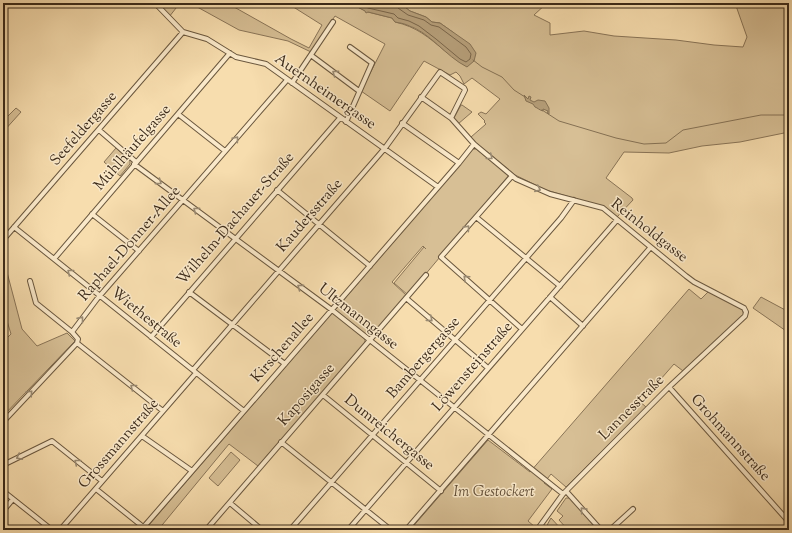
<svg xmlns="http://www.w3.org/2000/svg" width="792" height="533" viewBox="0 0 792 533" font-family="'Sorts Mill Goudy',serif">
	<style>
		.green { fill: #d7bf95; stroke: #897457 }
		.water { fill: #b7a07b; stroke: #857154 }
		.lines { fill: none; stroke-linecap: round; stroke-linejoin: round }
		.shore { stroke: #79654a; stroke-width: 1 }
		.stream { stroke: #857154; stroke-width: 1 }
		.minor-casing { stroke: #6a573e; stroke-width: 6 }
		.minor { stroke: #fae9ca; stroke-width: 4 }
		.oneway { stroke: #9a8a72 }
		.labels { text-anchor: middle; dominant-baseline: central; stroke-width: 3; stroke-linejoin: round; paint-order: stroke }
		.street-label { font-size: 15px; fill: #3b2a19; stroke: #fae9ca }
		.park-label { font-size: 15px; font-style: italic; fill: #624f38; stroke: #fae9ca }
	</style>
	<rect width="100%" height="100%" fill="#f7ddae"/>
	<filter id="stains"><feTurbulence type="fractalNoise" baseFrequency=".005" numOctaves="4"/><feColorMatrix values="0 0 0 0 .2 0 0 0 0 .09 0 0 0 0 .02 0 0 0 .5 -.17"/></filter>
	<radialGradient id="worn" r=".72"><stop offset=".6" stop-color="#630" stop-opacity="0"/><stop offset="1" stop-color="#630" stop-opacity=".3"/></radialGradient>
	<!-- green -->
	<path class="green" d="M156,3H180L169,17Z
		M190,3H227L291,39L309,48L322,25L287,3H350L368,12L392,18L395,22C417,27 428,37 445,51L454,33L440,23L432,22L426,17L410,11L401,4L396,3H547L534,15L550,23V35L584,31L614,36L676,40L714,45L743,47L747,37L735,3H789V132L740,142L702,146L669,153L624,152L606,178L632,198L633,200L617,217L604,207L546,190L515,175L475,142L471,137L486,124L484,122L485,121L478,114L481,112L486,114L500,99L472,78L464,84L460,76L456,72L450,75L424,61L390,111L361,91L385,44L335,16L311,52L288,41L239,30Z
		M461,105H462L472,112L458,124L454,118Z
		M16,108L21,112L3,132V121Z
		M116,148L130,161V164L120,176L104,162Z
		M473,149H476L509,175L408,295L394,283L424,247L426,249L423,246L392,282L406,295L369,338L335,310Z
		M3,257L22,329L37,346L67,333L75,341L3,416V342L11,334L3,308Z
		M689,289L701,299L709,291L742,309L744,315L683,371L674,364L653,388L650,385L637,399L646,407L566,487L551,474L544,483L552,489L528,521L535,527L533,530H410L488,440L530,472Z
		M761,297L789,312V333L753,308Z
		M333,313L365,339V343L258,466L229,444L158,530H155L149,525L331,314Z
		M231,452L240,460L218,486L209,478Z
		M566,498H570L599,530H592L589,525L587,526L591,530H589L585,526L581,530H568L559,520L563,516L557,511Z
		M551,518L562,530H549L546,527Z"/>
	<!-- water -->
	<path class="water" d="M350,3H396L401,4L410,11L426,17L432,22L440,23L470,44L476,53L474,61L467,67C445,56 430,32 407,25C403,23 399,23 395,22L392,18L368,12L366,13L365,11Z
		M524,95L528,99L529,96L531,97L530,100L534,102L538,100L545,101L549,108V114L547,113L548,111L543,109V111C539,110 538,108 535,107L533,104L526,101Z"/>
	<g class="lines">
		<!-- shore -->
		<path class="shore" d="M359,3L368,8L394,14L398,18L409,21L419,26L436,39L460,59L466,62L470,59L471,54L466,47L439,27L431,25L424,20L408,15L398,8L397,3"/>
		<!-- stream -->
		<path class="stream" d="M473,60L482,67L502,77L514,90L525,97
			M542,110L559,121L616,138L644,144L666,143L683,130L761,115H789"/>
		<defs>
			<path id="minor" d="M155,3L183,32L207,39L236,57L266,64L438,187
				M312,56L359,91
				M292,83L333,22
				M421,97L451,118L474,144L516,179L550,194L603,208L686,276L694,282L744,308L746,312L745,316L669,387L563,494L537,530
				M178,114L225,151
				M346,122L372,63L350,47
				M402,123L459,163
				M99,130L136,162
				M134,164L332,310L563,494
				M512,176L441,257L522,329
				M277,190L370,266
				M92,214L139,251
				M476,217L560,286
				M14,227L244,411
				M3,240L183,32
				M54,259L230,53
				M30,281L36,303L72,332
				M189,292L285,364
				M550,297L583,326
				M406,298L488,368
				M151,337L340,118
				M77,343L163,411
				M193,370L385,148L440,72L464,88L465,90L451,118
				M669,387L789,522
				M323,395L441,491
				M3,422L77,343L78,339L72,332L97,299L287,80
				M142,436L192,471
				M281,442L391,530
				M3,465L52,441L102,481
				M96,489L147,530
				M3,491L52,530
				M566,491L601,530
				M230,503L262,530
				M3,511L13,499
				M60,530L196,373
				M141,530L459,163L474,144
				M206,530L426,275
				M290,530L561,218L574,200
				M348,530L617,220
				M406,530L650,248
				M610,530L633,509"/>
		</defs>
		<!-- minor casing -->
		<use href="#minor" class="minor-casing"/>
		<!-- minor -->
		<use href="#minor" class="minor"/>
	</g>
	<!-- one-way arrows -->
	<defs><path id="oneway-chevron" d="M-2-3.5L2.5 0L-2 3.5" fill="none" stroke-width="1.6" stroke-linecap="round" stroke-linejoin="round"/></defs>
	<g class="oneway">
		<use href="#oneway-chevron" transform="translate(335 73) rotate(-144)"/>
		<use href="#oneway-chevron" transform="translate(236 139) rotate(-49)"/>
		<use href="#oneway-chevron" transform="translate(490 157) rotate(39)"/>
		<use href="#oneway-chevron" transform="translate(159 182) rotate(36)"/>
		<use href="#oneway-chevron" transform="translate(538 189) rotate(24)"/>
		<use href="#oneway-chevron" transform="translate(196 210) rotate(-143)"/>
		<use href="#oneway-chevron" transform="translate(467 228) rotate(-49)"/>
		<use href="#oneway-chevron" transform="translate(70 272) rotate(-141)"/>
		<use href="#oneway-chevron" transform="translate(466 278) rotate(-138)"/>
		<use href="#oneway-chevron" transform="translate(300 287) rotate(-144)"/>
		<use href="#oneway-chevron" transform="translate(81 319) rotate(-51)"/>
		<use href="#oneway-chevron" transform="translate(430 319) rotate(40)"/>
		<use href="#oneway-chevron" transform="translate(133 387) rotate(-142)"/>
		<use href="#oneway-chevron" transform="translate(30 393) rotate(-47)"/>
		<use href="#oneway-chevron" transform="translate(19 457) rotate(153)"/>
		<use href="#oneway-chevron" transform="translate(77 462) rotate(-141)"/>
		<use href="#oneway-chevron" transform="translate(583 510) rotate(-132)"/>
	</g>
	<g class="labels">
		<!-- street labels -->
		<g class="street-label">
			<text transform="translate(325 92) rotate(35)">Auernheimergasse</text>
			<text transform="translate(84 129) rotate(-49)">Seefeldergasse</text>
			<text transform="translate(133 148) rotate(-49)">Mühlhäufelgasse</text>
			<text transform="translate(310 216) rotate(-49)">Kaudersstraße</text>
			<text transform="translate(236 219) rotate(-49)">Wilhelm-Dachauer-Straße</text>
			<text transform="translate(649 231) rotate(38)">Reinholdgasse</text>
			<text transform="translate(130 244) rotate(-49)">Raphael-Donner-Allee</text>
			<text transform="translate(358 317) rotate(38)">Ultzmanngasse</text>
			<text transform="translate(146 318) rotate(39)">Wiethestraße</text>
			<text transform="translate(283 348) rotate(-49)">Kirschenallee</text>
			<text transform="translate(424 358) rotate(-49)">Bambergergasse</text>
			<text transform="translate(473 367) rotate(-49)">Löwensteinstraße</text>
			<text transform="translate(307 395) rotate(-49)">Kaposigasse</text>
			<text transform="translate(632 408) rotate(-45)">Lannesstraße</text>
			<text transform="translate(389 433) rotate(39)">Dumreichergasse</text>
			<text transform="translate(730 438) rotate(48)">Grohmannstraße</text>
			<text transform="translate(119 444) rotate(-49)">Grossmannstraße</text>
		</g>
		<!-- park labels -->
		<g class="park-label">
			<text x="494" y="492">Im Gestockert</text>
		</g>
	</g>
	<!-- margin -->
	<rect width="792" height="533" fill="none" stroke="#f7ddae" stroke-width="16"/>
	<rect x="4" y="4" width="784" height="525" fill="none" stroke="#3b2a19" stroke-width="2"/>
	<rect x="8" y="8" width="776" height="517" fill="none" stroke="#3b2a19"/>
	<rect width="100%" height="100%" filter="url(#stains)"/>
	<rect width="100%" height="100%" fill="url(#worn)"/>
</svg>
